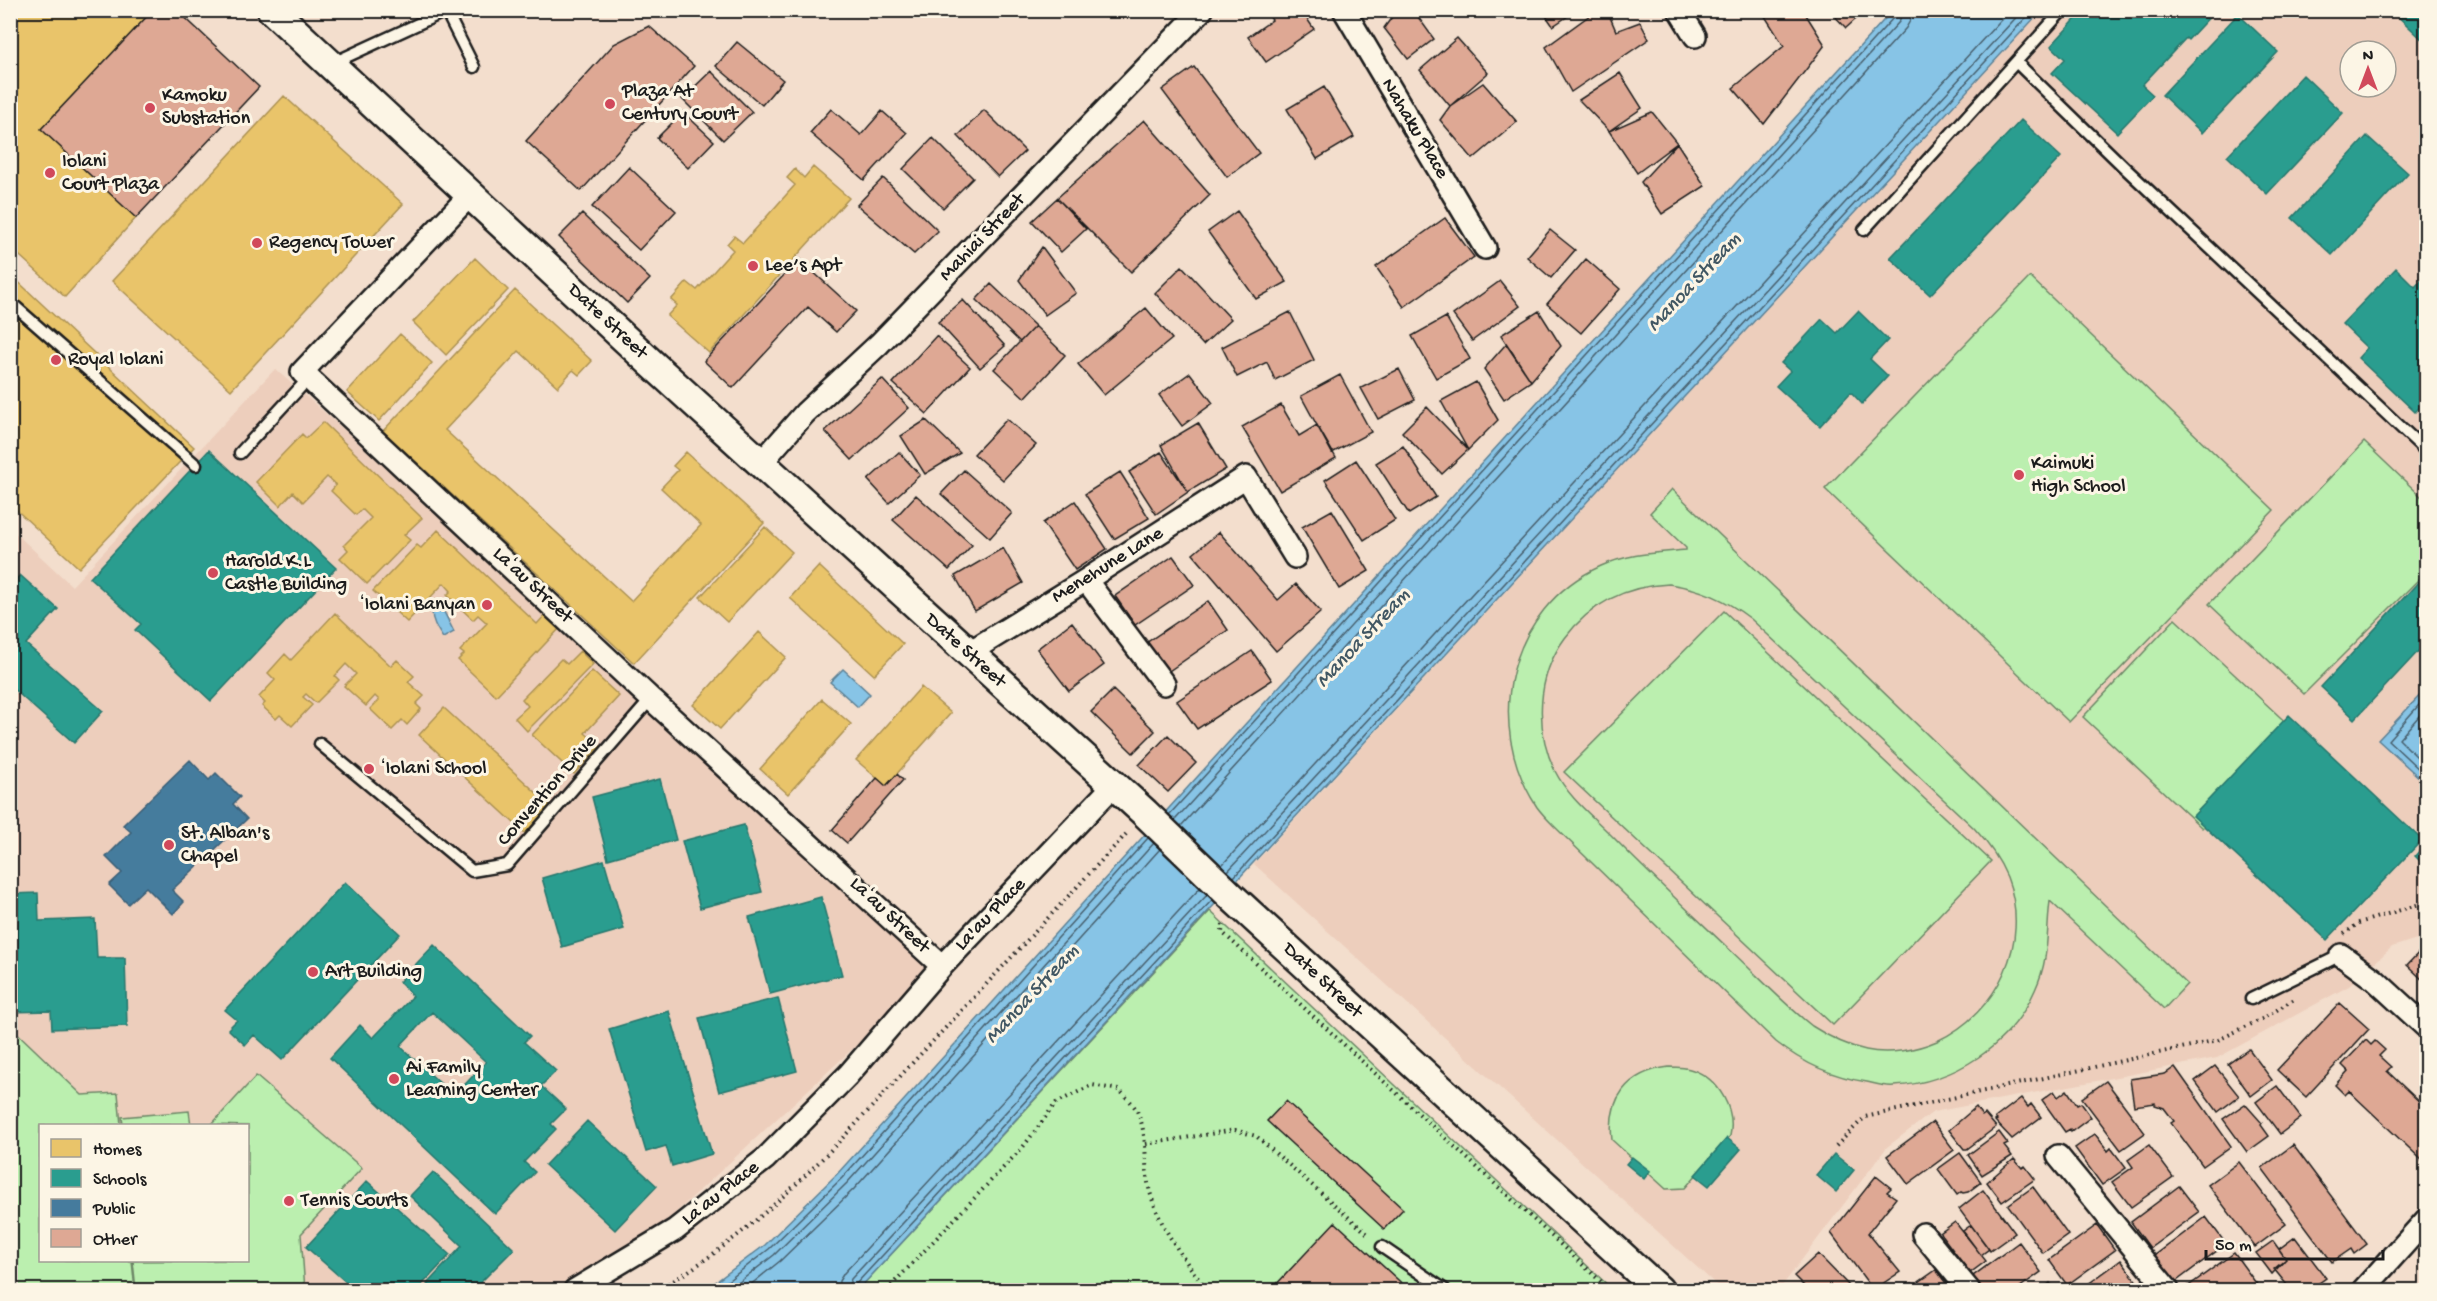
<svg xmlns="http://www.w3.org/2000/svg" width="2437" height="1301" viewBox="0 0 2437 1301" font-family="'Gochi Hand',sans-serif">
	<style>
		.built { fill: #edcebc; fill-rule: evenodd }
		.green { fill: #bbefaf; stroke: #6c8666; stroke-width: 1.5; fill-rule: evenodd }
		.water { fill: #87c4e6; stroke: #5c8195; stroke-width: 1.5 }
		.homes { fill: #e9c46a; stroke: #ac9253; stroke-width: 1.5 }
		.schools { fill: #2a9d8f; stroke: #26766c; stroke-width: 1.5; fill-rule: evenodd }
		.public { fill: #457b9d; stroke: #395e76; stroke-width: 1.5 }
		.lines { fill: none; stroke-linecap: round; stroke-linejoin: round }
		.shore { stroke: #475f6d; stroke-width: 1.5 }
		.building { fill: #dea894; stroke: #1c1c1c; stroke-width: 1.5 }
		.lane-casing { stroke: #1c1c1c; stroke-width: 15 }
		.street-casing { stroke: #1c1c1c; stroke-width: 26 }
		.secondary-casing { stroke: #1c1c1c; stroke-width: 33 }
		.path { stroke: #1c1c1c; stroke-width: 4; stroke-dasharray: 1.5 4.5; stroke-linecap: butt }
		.lane { stroke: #fcf5e5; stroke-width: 10 }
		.street { stroke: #fcf5e5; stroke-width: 21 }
		.secondary { stroke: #fcf5e5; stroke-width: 28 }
		.poi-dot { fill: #d1495b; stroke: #fcf5e5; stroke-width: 2 }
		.labels { text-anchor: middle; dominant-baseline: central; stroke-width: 6; stroke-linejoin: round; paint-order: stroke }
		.poi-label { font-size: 20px; fill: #1c1c1c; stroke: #fcf5e5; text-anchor: start }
		.street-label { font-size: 20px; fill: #1c1c1c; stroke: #fcf5e5 }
		.water-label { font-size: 21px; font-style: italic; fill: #415763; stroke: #fcf5e5 }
	</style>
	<rect width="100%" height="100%" fill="#f3decd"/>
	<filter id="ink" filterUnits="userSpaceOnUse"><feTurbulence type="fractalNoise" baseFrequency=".0167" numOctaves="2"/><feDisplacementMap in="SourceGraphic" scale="12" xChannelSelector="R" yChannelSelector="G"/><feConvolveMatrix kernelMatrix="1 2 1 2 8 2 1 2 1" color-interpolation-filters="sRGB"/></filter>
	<g filter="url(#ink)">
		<!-- built -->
		<path class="built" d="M2041,11H2426V936L2392,947L2349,986L2217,1058L1933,1112L1887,1147L1779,1290H1722L1254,864ZM2350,51H2386V87H2350Z
			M275,369L651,699L942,966L592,1290H11L10,528L72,586ZM40,1126H248V1260H40Z"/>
		<!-- green -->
		<path class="green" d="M2030,277L2274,510L2069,722L1825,489Z
			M2364,442L2426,501V572L2304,694L2209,604Z
			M1672,489L2187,984L2164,1009L2050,901C2046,933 2050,958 2035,990C2011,1045 1954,1083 1894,1086C1885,1087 1876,1084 1867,1082C1832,1077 1804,1064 1776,1042L1555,827C1549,821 1542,814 1537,807C1482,724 1508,608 1601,566C1629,553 1656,553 1686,550V548L1650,513ZM1669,584C1702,589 1725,599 1751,619L1974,828C1988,843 1999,858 2007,877C2032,941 1998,1013 1937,1041C1916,1050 1889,1055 1866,1050C1847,1046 1829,1037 1812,1026C1783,1003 1757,975 1729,949C1691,913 1652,877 1615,839C1595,818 1569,799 1555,771C1535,729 1536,677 1565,638C1591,603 1626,586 1669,584Z
			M1724,611L1991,861L1833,1025L1564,772Z
			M2175,619L2294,730L2202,828L2083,717Z
			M1210,911L1613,1290H858Z
			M10,1026L82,1095L118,1093L121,1125L40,1126V1260L132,1261L135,1290H11Z
			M1669,1067C1677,1067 1686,1067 1693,1070C1719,1079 1736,1110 1730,1136L1685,1188L1666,1189L1612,1140C1607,1099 1627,1072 1669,1067Z
			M256,1076L362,1168L301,1234L305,1290H136L133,1261L248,1260V1126L211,1125Z
			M189,1111L191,1125H123L122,1117Z"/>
		<!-- water -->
		<path class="water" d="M1892,11H2041L858,1290H705L765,1245L838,1173Z
			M435,610L444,612L454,632L443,638C438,630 432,622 432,612Z
			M843,669L870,694L858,707L830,682Z
			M2426,689V777L2423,781L2378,740Z"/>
		<!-- homes -->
		<path class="homes" d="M10,10H153L41,129L136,218L65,297L10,247Z
			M284,96L403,204L231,390L112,281Z
			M813,167L849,198L709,353L667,316L677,305L671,300L687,282L697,290L733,250L727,244L734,236L743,243L795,185L787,178L795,169L804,178Z
			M475,258L508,290L446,355L413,322Z
			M10,274L194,447L79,568L10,504Z
			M515,290L592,361L579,375L573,370L558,387L519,351L445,430L631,601L701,525L661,488L678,470L673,466L686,452L764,523L634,663L383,431Z
			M400,334L432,363L379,421L347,392Z
			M323,422L422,518L404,535L410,540L367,584L340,558L348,550L344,545L371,518L362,509L356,515L331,491L336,485L327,477L303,502L293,492L280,506L256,482L302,434L306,438Z
			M765,527L792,552L727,622L700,597Z
			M438,530L537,624L546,614L560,628L496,696L458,660L464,654L460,651L487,623L478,615L473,620L447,595L451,591L444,583L407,622L373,591L417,545L421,548Z
			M819,566L903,644L874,675L790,598Z
			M335,613L391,666L397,660L414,676L408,682L424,696L416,704L421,709L407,725L402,720L392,730L370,709L379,700L375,696L366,706L344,686L356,674L346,664L335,676L339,680L316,703L306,694L303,697L312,705L292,726L280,715L276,719L262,706L265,703L259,697L275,680L268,673L285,654L291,660Z
			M759,632L786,657L720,729L693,705Z
			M580,651L593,664L527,731L515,718L528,706L522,699L561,659L567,664Z
			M592,671L619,696L585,733L600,746L574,774L532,735Z
			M921,687L951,713L886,786L856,760Z
			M822,699L851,724L788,794L760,769Z
			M444,708L552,807L527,835L419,735Z"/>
		<!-- schools -->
		<path class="schools" d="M2084,10H2214L2215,11L2188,40L2186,38L2142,85L2153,95L2117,133L2052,73L2065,59L2051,46Z
			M2391,10H2426V43Z
			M2238,14L2278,52L2202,133L2162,95Z
			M2303,75L2343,113L2267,194L2227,156Z
			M2021,120L2061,157L1930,295L1890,258Z
			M2367,136L2408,173L2332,255L2292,218Z
			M2396,268L2415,287L2426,275V401L2415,412L2358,358L2367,348L2342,324Z
			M1858,311L1888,340L1870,359L1888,376L1862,404L1851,392L1820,426L1776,386L1790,371L1781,363L1822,319L1837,333Z
			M209,450L336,568L211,701L135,630L141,624L90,578Z
			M2426,574V643L2355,719L2321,687Z
			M20,575L58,609L26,644L103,711L74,743L10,686V582L12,584Z
			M2289,715L2422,840L2327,940L2193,816Z
			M660,779L676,840L608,859L592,797Z
			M744,825L762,892L700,908L682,841Z
			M2426,843V867L2415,856Z
			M604,860L624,929L562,947L542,878Z
			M345,882L400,934L282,1060L254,1035L245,1045L228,1029L237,1020L225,1010Z
			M38,893L39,921L95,919L97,958H125L127,1026L52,1029L51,1011L10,1012V894Z
			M821,897L842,975L770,994L749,917Z
			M434,945L530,1036L524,1042L556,1071L541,1086L566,1109L551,1124L556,1129L524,1162L535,1172L495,1214L330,1058L360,1025L373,1038L413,996L399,982ZM432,1012L486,1062L454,1096L400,1046Z
			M778,998L797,1071L719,1092L699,1018Z
			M669,1011L712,1154L672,1166L666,1146L646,1152L609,1029Z
			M587,1121L657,1186L615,1230L545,1165Z
			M1727,1138L1741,1149L1709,1186L1695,1175Z
			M1834,1154L1854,1170L1836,1192L1816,1175Z
			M1632,1157L1650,1171L1644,1179L1626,1164Z
			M433,1172L514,1249L473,1290H433L427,1284L462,1246L410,1196Z
			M367,1181L450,1255L417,1290H355L306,1247Z"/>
		<!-- public -->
		<path class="public" d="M190,760L209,780L216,773L240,797L233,804L247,819L172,890L184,902L173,914L146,887L128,904L109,885L122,873L106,857L131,832L123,825Z"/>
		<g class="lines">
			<!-- shore -->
			<path class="shore" d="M2426,697L2388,740L2423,773L2426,774
				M2426,708L2399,739L2426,766
				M1169,815L1894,17L1896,10
				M1175,820L1899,22L1903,10
				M1181,826L1906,28L1911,19L1912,10
				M1222,865L2010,10
				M1228,871L2023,10
				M1234,877L2033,10
				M716,1290L769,1249L842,1178L1148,838
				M729,1290L774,1255L847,1183L1154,843
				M744,1290L780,1261L854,1189L1160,849
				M838,1290L839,1281L844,1273L1200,888
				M847,1290L851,1279L1207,895
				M855,1290L856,1284L1212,900"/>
		</g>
		<!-- building -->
		<path class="building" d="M153,10H177L259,87L136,218L41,129Z
			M1265,10H1301L1314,29L1266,62L1248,37L1272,20Z
			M1397,10H1413L1434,39L1408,59L1384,28Z
			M1542,10H1577L1553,26Z
			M1597,10H1607L1616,31L1640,22L1649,39L1571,92L1546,47Z
			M1761,10H1803L1825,45L1764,124L1733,88L1784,46Z
			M1829,10H1866L1846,28Z
			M649,26L694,66L581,191L526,141L614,44Z
			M1457,38L1488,73L1450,106L1420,70Z
			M737,42L783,80L762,105L716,66Z
			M1194,67L1259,153L1227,177L1162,90Z
			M711,71L752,112L723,140L682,99Z
			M1620,73L1642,108L1609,131L1579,100Z
			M1483,83L1517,122L1473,159L1440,120L1450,106Z
			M1324,87L1354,137L1317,159L1287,109Z
			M831,109L861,135L882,111L907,133L864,180L810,133Z
			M984,110L1025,151L998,177L958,136Z
			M683,112L714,141L688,168L657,138Z
			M1652,112L1677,143L1637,173L1609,131Z
			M1144,120L1210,195L1131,272L1057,198Z
			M933,138L973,178L943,208L903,169Z
			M1677,143L1705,186L1662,214L1641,182Z
			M629,167L676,211L639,250L592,207Z
			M883,178L938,231L914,254L857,205Z
			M1057,198L1086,229L1061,252L1032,221Z
			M1237,211L1287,282L1256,299L1208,232Z
			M582,214L650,279L627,303L559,237Z
			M1445,218L1474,257L1404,307L1376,267Z
			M1550,230L1575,250L1551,278L1527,257Z
			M1042,247L1076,293L1045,315L1019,280Z
			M799,259L856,311L836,332L808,307L733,388L704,361Z
			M1586,259L1620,289L1581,333L1547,304Z
			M1182,266L1231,319L1203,345L1155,293Z
			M1500,281L1520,306L1472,341L1453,315Z
			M991,284L1035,326L1020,342L976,300Z
			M963,300L1005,346L980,368L938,322Z
			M1146,308L1172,339L1104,395L1078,364Z
			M1539,311L1561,346L1531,381L1501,335Z
			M1290,312L1314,360L1275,380L1267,362L1237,377L1222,347Z
			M1446,317L1470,359L1436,378L1412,336Z
			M1035,326L1065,355L1025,398L994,369Z
			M936,336L970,367L927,414L893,383Z
			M1506,344L1531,381L1504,399L1484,369Z
			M1399,369L1415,400L1378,419L1361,388Z
			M1190,373L1213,403L1182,426L1159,395Z
			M1340,375L1371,432L1332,453L1301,396Z
			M882,379L909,408L852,460L825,431Z
			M1476,382L1498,420L1468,450L1441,401Z
			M1281,405L1299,436L1317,425L1336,458L1280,491L1242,427Z
			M1427,407L1468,450L1442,474L1402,432Z
			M1007,419L1036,445L1003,480L974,454Z
			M926,420L960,453L925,474L901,436Z
			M1198,423L1226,469L1188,492L1161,445Z
			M1403,446L1436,497L1409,514L1376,463Z
			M899,452L920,475L889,503L868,480Z
			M1161,452L1188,492L1156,514L1129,472Z
			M1356,460L1395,520L1364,540L1325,480Z
			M964,470L1012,513L990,538L941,494Z
			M1120,472L1149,518L1114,539L1085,494Z
			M916,495L972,545L949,570L893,520Z
			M1075,501L1107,549L1075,570L1043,523Z
			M1332,510L1369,571L1339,589L1302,527Z
			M1219,532L1278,600L1296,584L1321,612L1276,651L1193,554Z
			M1003,548L1023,583L975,611L955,576Z
			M1173,556L1194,585L1135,625L1115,596Z
			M1208,601L1228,630L1166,673L1146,643Z
			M1072,622L1104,665L1069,691L1037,649Z
			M1252,651L1272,680L1197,729L1177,701Z
			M1113,690L1155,731L1133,753L1091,712Z
			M1168,735L1196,763L1168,792L1139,765Z
			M897,774L903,780L847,843L832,830L877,778L886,786Z
			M2422,949L2425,951L2426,949V983L2407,965Z
			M2340,1003L2369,1029L2306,1097L2277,1070Z
			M2366,1040L2371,1045L2375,1041L2385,1050L2379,1056L2391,1067L2387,1071L2426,1108V1164L2349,1091L2345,1095L2335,1085L2348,1071L2342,1065Z
			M2249,1049L2272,1080L2251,1096L2228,1064Z
			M2215,1066L2239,1096L2218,1112L2195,1081Z
			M2175,1067L2231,1146L2203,1166L2171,1123L2174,1121L2164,1108L2155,1105V1103L2134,1106L2130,1079L2165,1074Z
			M2106,1081L2145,1133L2121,1150L2082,1098Z
			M2277,1086L2301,1118L2280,1134L2256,1102Z
			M2067,1090L2077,1105L2081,1103L2091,1117L2071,1132L2070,1129L2065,1132L2042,1100L2054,1091L2058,1097Z
			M2021,1098L2028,1107L2031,1104L2041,1117L2012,1139L1995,1121L1997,1120L1995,1118Z
			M1286,1101L1403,1209L1384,1229L1267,1121Z
			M2245,1104L2262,1123L2261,1125L2269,1136L2247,1152L2223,1119Z
			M1976,1107L1982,1116L1985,1114L1996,1127L1967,1149H1964L1949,1130Z
			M1933,1122L1954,1150L1908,1184L1887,1156Z
			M1999,1132L2008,1144L2004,1146L2012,1156L1982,1175L1968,1155Z
			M2095,1134L2108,1151L2111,1148L2126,1168L2102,1185L2075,1148Z
			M2149,1145L2173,1177L2131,1207L2112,1182L2133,1167L2128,1160Z
			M2293,1145L2367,1244L2354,1254L2351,1249L2332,1262L2262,1168Z
			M1960,1153L1981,1182L1968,1192L1963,1193L1961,1192L1957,1195L1938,1169Z
			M2014,1159L2022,1168L2025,1166L2035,1179L2002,1202L1987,1182Z
			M2239,1162L2286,1224L2255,1247L2208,1185Z
			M1876,1176L1891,1188L1887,1192L1896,1198L1868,1233L1900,1272L1873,1290L1831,1233Z
			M2179,1186L2199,1212L2150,1248L2131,1222Z
			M2033,1187L2068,1235L2043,1253L2008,1205Z
			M1983,1190L2015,1233L1990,1251L1959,1209Z
			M2206,1217L2226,1244L2174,1283L2154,1256Z
			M1335,1222L1409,1290H1271Z
			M1955,1222L1986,1261L1970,1273L1940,1233Z
			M1971,1225L1989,1249L1981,1255L1963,1231Z
			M2097,1225L2115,1250L2067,1285L2049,1260Z
			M2295,1237L2326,1278L2309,1290H2291L2274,1269L2286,1259L2279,1249Z
			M2273,1241L2286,1259L2272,1274L2256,1253Z
			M2019,1242L2041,1272L2016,1290H1978L1969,1279Z
			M2234,1253L2261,1290H2183Z
			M1818,1254L1853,1290H1808L1794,1276Z
			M2121,1260L2143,1290H2080Z
			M1936,1270L1951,1290H1925L1919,1282Z
			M1912,1283L1917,1290H1902Z
			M2050,1283L2056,1290H2040Z"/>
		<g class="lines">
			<defs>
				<path id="lane" d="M2016,62L2126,169L2426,451
					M333,63L446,11L474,67
					M1864,230L2063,10
					M10,302L196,465
					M240,453L308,379
					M320,744L472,871L507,865L651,699
					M2251,999L2341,955
					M1382,1247L1445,1290"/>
				<path id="street" d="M1344,10L1485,248
					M1679,10L1695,36
					M470,195L302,372L651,699L942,966
					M761,463L805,413L879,344L1202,10
					M1086,580L1164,684
					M968,653L1086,580L1246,477L1295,557
					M2341,955L2375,980L2426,1027
					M2058,1156L2168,1290
					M1923,1234L1969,1290
					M575,1290L675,1230L765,1159L848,1075L942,966L1114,785
					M2363,1290L2426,1220"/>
				<path id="secondary" d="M272,10L651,363L1145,813L1234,899L1659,1290"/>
			</defs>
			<!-- lane casing -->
			<use href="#lane" class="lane-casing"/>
			<!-- street casing -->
			<use href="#street" class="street-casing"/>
			<!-- secondary casing -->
			<use href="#secondary" class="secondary-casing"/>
			<!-- path -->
			<path class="path" d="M1223,924L1222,932L1610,1290
				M2344,934L2359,923L2426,902
				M1146,1144L1235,1130L1256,1136L1370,1236
				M1836,1146L1865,1117L2218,1040L2264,1018L2296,998
				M658,1290C761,1230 837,1145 917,1058C988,983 1058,907 1128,832
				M887,1290L1023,1147L1056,1103L1092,1085L1119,1090C1125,1096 1133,1103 1137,1111C1149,1136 1143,1166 1150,1192C1161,1230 1184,1259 1207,1290"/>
			<!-- lane -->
			<use href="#lane" class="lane"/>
			<!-- street -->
			<use href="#street" class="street"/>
			<!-- secondary -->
			<use href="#secondary" class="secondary"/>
		</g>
	</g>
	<!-- markers -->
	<g class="poi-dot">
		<circle cx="610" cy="104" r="6"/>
		<circle cx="150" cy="108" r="6"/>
		<circle cx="50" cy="173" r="6"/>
		<circle cx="257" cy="243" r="6"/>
		<circle cx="753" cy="266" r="6"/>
		<circle cx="56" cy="360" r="6"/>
		<circle cx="2019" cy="475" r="6"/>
		<circle cx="213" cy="573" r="6"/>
		<circle cx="487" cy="605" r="6"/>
		<circle cx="369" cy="769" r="6"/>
		<circle cx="169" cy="845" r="6"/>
		<circle cx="313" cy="972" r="6"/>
		<circle cx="394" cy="1079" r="6"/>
		<circle cx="289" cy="1201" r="6"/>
	</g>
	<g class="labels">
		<!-- poi labels -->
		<g class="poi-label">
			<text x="622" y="92">Plaza At<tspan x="622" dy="23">Century Court</tspan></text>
			<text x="162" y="96">Kamoku<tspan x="162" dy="23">Substation</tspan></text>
			<text x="62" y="162">Iolani<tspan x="62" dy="23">Court Plaza</tspan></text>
			<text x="269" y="243">Regency Tower</text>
			<text x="765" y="266">Lee’s Apt</text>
			<text x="68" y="360">Royal Iolani</text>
			<text x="2031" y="464">Kaimuki<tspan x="2031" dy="23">High School</tspan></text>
			<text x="225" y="562">Harold K.L<tspan x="225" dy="23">Castle Building</tspan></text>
			<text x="475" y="605" text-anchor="end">ʻIolani Banyan</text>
			<text x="381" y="769">ʻIolani School</text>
			<text x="181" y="834">St. Alban's<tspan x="181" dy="23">Chapel</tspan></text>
			<text x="325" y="972">Art Building</text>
			<text x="406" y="1068">Ai Family<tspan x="406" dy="23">Learning Center</tspan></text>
			<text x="301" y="1201">Tennis Courts</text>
		</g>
		<!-- street labels -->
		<g class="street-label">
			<text transform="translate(1414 129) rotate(59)">Nahaku Place</text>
			<text transform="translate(983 238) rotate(-46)">Mahiai Street</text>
			<text transform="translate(607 322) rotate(43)">Date Street</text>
			<text transform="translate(1108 566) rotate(-32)">Menehune Lane</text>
			<text transform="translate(532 586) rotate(43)">Laʻau Street</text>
			<text transform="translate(965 651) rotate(42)">Date Street</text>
			<text transform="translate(548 791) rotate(-49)">Convention Drive</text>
			<text transform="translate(991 915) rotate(-46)">La'au Place</text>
			<text transform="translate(889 916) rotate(43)">Laʻau Street</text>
			<text transform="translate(1322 981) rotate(43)">Date Street</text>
			<text transform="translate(721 1194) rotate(-38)">Laʻau Place</text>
		</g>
		<!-- water labels -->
		<g class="water-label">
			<text transform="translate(1695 283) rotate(-47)">Manoa Stream</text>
			<text transform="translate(1364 639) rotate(-47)">Manoa Stream</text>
			<text transform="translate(1033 995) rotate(-47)">Manoa Stream</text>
		</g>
	</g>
	<!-- margin -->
	<rect width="2437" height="1301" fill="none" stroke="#fcf5e5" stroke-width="36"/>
	<rect x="18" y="18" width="2401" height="1265" fill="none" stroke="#1c1c1c" stroke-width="2" filter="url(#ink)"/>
	<!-- legend -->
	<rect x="39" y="1124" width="210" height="138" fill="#fcf5e5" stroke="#a29e95" stroke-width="1.5"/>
	<rect x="51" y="1139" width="30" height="18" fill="#e9c46a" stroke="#a29e95" stroke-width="1.5"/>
	<text x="93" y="1154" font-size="18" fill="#1c1c1c">Homes</text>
	<rect x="51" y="1169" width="30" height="18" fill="#2a9d8f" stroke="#a29e95" stroke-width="1.5"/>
	<text x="93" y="1184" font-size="18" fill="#1c1c1c">Schools</text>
	<rect x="51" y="1199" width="30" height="18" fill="#457b9d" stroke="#a29e95" stroke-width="1.5"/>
	<text x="93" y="1214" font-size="18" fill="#1c1c1c">Public</text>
	<rect x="51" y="1229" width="30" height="18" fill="#dea894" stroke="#a29e95" stroke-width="1.5"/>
	<text x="93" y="1244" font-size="18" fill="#1c1c1c">Other</text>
	<!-- north arrow -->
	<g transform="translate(2368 69)"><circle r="28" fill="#fcf5e5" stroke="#a29e95" stroke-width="1.5"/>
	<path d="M0-4.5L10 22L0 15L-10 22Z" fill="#d1495b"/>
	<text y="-9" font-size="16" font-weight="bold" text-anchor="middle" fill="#1c1c1c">N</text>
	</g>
	<!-- scale -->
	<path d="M2206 1250v9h177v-9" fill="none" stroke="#1c1c1c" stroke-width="3"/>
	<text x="2215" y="1250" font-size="18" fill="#1c1c1c" stroke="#fcf5e5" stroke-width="4.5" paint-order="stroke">50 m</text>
</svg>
